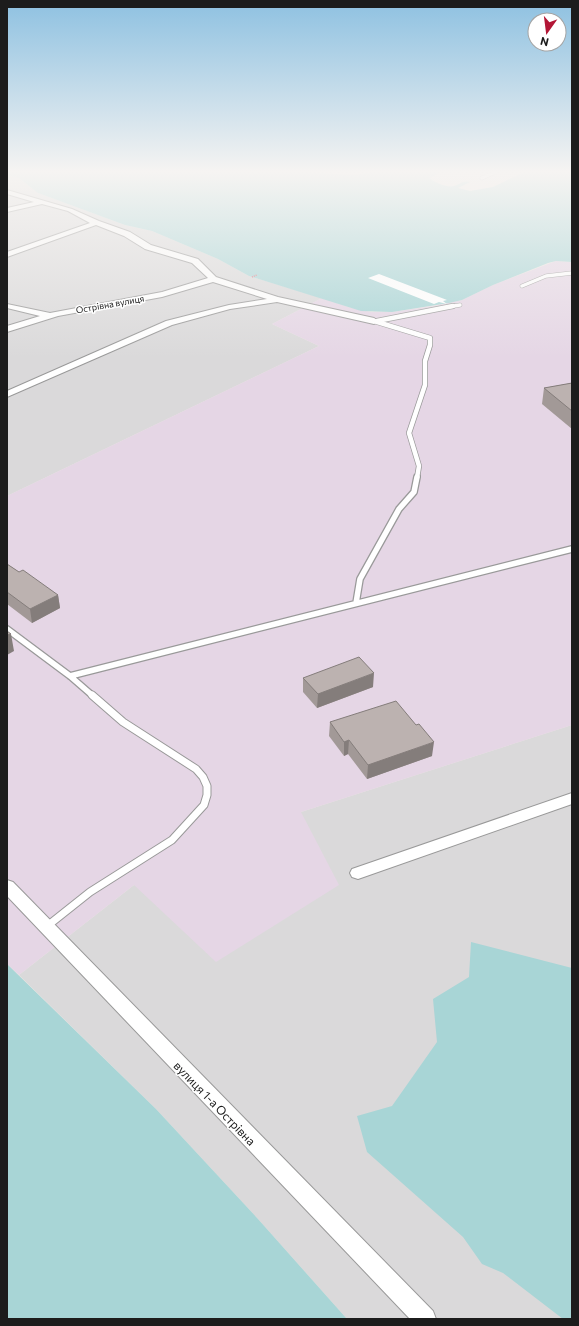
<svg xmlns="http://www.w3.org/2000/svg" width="579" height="1326" viewBox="0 0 579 1326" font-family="Commissioner,sans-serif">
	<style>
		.residential { fill: #dad9da }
		.industrial { fill: #e5d6e5 }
		.water { fill: #a8d5d6 }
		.pier { fill: #fff }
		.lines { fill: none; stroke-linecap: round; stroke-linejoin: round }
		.lane-far3-casing { stroke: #999; stroke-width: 4.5 }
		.lane-far2-casing { stroke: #999; stroke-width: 6 }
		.lane-far1-casing { stroke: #999; stroke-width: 8 }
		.lane-casing { stroke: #999; stroke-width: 9 }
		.street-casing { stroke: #999; stroke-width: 2 }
		.path { stroke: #ea7783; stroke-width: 1.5; stroke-dasharray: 1 1; stroke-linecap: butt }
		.lane-far3 { stroke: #fff; stroke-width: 3.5 }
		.lane-far2 { stroke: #fff; stroke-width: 4.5 }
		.lane-far1 { stroke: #fff; stroke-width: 5.5 }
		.lane { stroke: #fff; stroke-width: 7 }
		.street { fill: #fff; fill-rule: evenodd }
		.wall { fill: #a29997 }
		.shaded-wall { fill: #847d7b }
		.building { fill: #bcb2b0; stroke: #847d7b }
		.labels { text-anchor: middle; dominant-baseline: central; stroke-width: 3; stroke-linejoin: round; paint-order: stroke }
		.far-street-label { font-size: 9px; fill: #1c1c1c; stroke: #fff }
		.near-street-label { font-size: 12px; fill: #1c1c1c; stroke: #fff }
	</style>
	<rect width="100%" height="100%" fill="#ece7e3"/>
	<!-- residential -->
	<path class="residential" d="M7,175L19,178L38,193L125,225L152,231L218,259L249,276L322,298L272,324L319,346L7,496Z
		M572,725V1319H347L258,1219L156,1109L19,975L134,885L301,812Z"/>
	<!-- industrial -->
	<path class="industrial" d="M556,261L572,262V725L301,812L339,885L216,962L134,885L19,975L7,964V496L319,346L272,324L322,298L348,307L371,312H392L434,306L462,300L493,285Z"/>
	<!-- water -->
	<path class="water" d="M7,172H307L353,175L374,172H442L429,178C434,182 447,188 454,186C460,184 463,180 470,182L458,188L470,191L493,187L524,172H572V262L556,261L548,263L493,285L462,300L449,303L392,312L361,311L249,276L218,259L152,231L125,225L38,193L19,178L7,175Z
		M471,942L572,968V1319H563L503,1273L482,1264L463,1237L367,1152L357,1116L392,1106L437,1042L433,999L469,977Z
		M7,964L156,1109L258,1219L347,1319H7Z"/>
	<!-- pier -->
	<path class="pier" d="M379,274L447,300L443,301L447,304L439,302L434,304L368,278Z"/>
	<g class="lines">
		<defs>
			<path id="lane-far3" d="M482,178L495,172
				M522,286L546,276L572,273
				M448,307L460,305"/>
			<path id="lane-far2" d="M374,321L430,338V345L425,361V385L409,433L419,466L417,478
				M377,321L453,306"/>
			<path id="lane-far1" d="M356,603L360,579L399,509L414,492L417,477
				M7,629L70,676L93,696
				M70,676L572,549"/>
			<path id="lane" d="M46,927L90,892L172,840L204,805L207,795V786L203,777L196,769L123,722L92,695"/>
			<path id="street" d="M7,190L72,209L99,221L130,232L151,245L198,259L216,277L278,297L374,318L378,321L374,324L277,302L230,309L172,325L7,397V391L166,321L229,305L267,299L213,282L162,297L58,316L7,332V326L40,316L7,308V304L50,313L162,292L208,278L192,263L145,249L124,236L96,225L7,257V252L90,223L68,211L42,204L7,212V208L34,202L7,194Z
				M572,793V804L358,879L352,877L350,873L352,869Z
				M7,880L13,882L433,1311L436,1319H410L7,896Z"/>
		</defs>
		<!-- lane-far3 casing -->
		<use href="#lane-far3" class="lane-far3-casing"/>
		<!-- lane-far2 casing -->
		<use href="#lane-far2" class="lane-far2-casing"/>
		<!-- lane-far1 casing -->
		<use href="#lane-far1" class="lane-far1-casing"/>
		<!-- lane casing -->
		<use href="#lane" class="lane-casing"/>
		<!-- street casing -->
		<use href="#street" class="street-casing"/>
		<!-- path -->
		<path class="path" d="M252,277L257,275"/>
		<!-- lane-far3 -->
		<use href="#lane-far3" class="lane-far3"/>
		<!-- lane-far2 -->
		<use href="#lane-far2" class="lane-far2"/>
		<!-- lane-far1 -->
		<use href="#lane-far1" class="lane-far1"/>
		<!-- lane -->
		<use href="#lane" class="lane"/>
		<!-- street -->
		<use href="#street" class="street"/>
	</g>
	<!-- wall -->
	<path class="wall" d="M572,383V429L542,404L544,388Z
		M7,564L19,572L58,595L60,608L32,623L7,604Z
		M303,678L373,687L317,708L303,692Z
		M330,722L432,756L367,779L348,754L344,756L329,736Z"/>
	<!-- shaded-wall -->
	<path class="shaded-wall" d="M58,595L60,608L32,623L30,609Z
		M11,634L14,651L7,655V635Z
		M374,673L373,687L317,708L318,694Z
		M349,740L348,754L344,756V742Z
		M434,742L432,756L367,779L368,765Z"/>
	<!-- building -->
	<path class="building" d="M572,383V411L544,388Z
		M7,564L19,572L23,570L58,595L30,609L7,592Z
		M7,631L11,634L7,635Z
		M359,657L374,673L318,694L303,678Z
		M396,701L416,725L419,724L434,742L368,765L349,740L344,742L330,722Z"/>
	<!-- sky -->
	<linearGradient id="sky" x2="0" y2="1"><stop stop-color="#8ec1e1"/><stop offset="0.48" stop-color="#f6f4f2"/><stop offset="1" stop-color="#f6f4f2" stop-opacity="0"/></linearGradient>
	<rect width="579" height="358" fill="url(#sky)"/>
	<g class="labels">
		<!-- far-street labels -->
		<g class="far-street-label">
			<text transform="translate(110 304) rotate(-10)">Острівна вулиця</text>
		</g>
		<!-- near-street labels -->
		<g class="near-street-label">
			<text transform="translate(215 1103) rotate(46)">вулиця 1-а Острівна</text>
		</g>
	</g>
	<!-- border -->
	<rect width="579" height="1326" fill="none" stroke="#1c1c1c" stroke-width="16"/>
	<!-- north arrow -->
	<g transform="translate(547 32) rotate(194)"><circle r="19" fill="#ffffff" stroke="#a4a4a4"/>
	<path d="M0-3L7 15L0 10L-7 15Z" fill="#b31636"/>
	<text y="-6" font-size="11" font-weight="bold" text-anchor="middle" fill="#1c1c1c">N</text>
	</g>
</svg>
